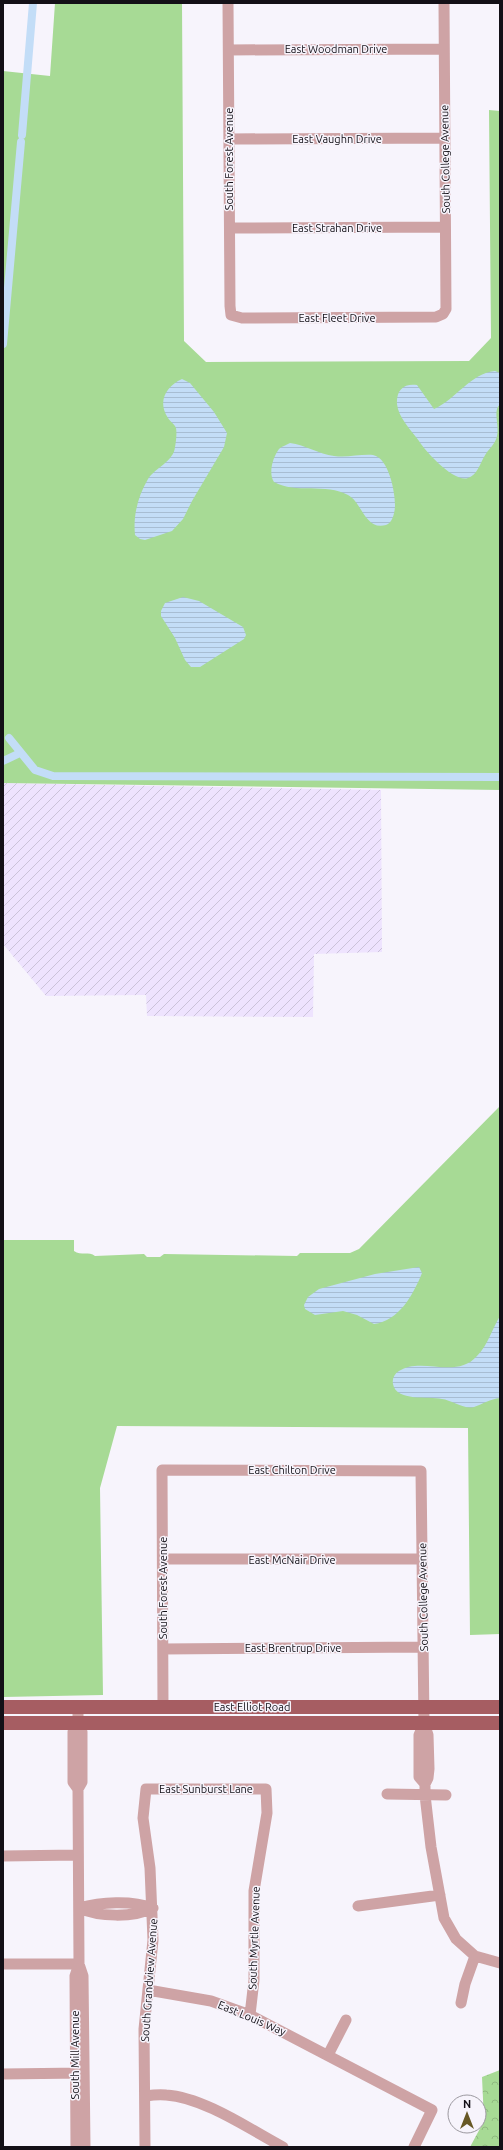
<svg xmlns="http://www.w3.org/2000/svg" width="503" height="2150" viewBox="0 0 503 2150" font-family="Ubuntu,sans-serif">
	<style>
		.industrial { fill: url(#industrial-furrows) }
		.grass { fill: #a7da95 }
		.park { fill: url(#park-crowns) }
		.water { fill: url(#water-rules) }
		.lines { fill: none; stroke-linecap: round; stroke-linejoin: round }
		.canal { stroke: #c3ddf7; stroke-width: 8 }
		.minor { stroke: #cea3a5; stroke-width: 11 }
		.major { stroke: #a65d62; stroke-width: 14 }
		.labels { text-anchor: middle; dominant-baseline: central; stroke-width: 3; stroke-linejoin: round; paint-order: stroke }
		.street-label { font-size: 11px; fill: #131017; stroke: #f7f4fc }
	</style>
	<defs>
		<pattern id="industrial-furrows" width="10" height="10" patternUnits="userSpaceOnUse"><rect width="10" height="10" fill="#eee3fe"/><path d="M-1 1l2-2M0 10L10 0M9 11l2-2" fill="none" stroke="#cbc2d9"/></pattern>
		<pattern id="park-crowns" width="20" height="18" patternUnits="userSpaceOnUse"><rect width="20" height="18" fill="#a7da95"/><path d="M2 6a3 3 0 1 1 6 0M12 15a3 3 0 1 1 6 0" fill="none" stroke="#8fba80"/></pattern>
		<pattern id="water-rules" width="6" height="5" patternUnits="userSpaceOnUse"><rect width="6" height="5" fill="#c3ddf7"/><path d="M0 2.5h6" fill="none" stroke="#a7bdd3"/></pattern>
	</defs>
	<rect width="100%" height="100%" fill="#f7f4fc"/>
	<!-- industrial -->
	<path class="industrial" d="M3,783L381,790L382,952L314,954L313,1017L147,1016L146,995L46,996L3,944Z"/>
	<!-- grass -->
	<path class="grass" d="M55,3H182L184,341L206,362L469,361L491,338L489,110L500,111V790L3,783V71L50,76Z
		M500,1106V1634L470,1635L468,1428L117,1426L100,1488L103,1695L3,1697L4,1240H74V1251C81,1256 89,1251 95,1256L144,1254L147,1257H160L164,1254L297,1256L300,1253H350L359,1249Z"/>
	<!-- park -->
	<path class="park" d="M500,2070V2147H470L484,2121L482,2077Z"/>
	<!-- water -->
	<path class="water" d="M495,371L500,373C500,382 502,394 500,403C499,407 498,405 497,409C495,417 499,427 497,436C495,445 488,449 484,457C480,464 477,475 468,478C454,483 425,451 419,441C411,430 398,417 397,404C396,390 404,383 417,385L434,409C457,399 469,374 495,371Z
		M182,379L190,383L214,412L227,433L224,447L192,501L183,519L172,531L145,540L140,539L135,535C133,515 138,496 148,479C155,468 174,461 175,447C176,442 177,433 176,428C175,425 170,421 168,418C157,402 166,386 182,379Z
		M290,443C305,445 319,454 334,456C347,458 360,454 373,455C389,458 395,492 395,505C395,511 393,523 386,525C365,531 362,502 348,495C326,483 296,494 274,482C268,473 273,457 279,449C282,446 287,445 290,443Z
		M183,597L199,601L243,627L246,635L244,639L200,667H191L185,660L175,638L161,616V611L165,603Z
		M419,1267L422,1273C413,1295 399,1321 374,1324L357,1315L343,1311L315,1315L305,1309L304,1305L308,1297L319,1289L375,1274Z
		M500,1316V1398C490,1399 483,1404 474,1407C465,1410 451,1400 442,1399C429,1396 396,1402 393,1384C392,1379 394,1374 399,1371C422,1356 456,1380 477,1356C488,1345 492,1329 500,1316Z"/>
	<g class="lines">
		<!-- canal -->
		<path class="canal" d="M22,135L33,3
			M3,344L21,142
			M9,738L35,770L53,776L500,777
			M3,761L20,753"/>
		<!-- minor -->
		<path class="minor" d="M228,3L230,306L231,315L242,318L436,317L443,314L446,309L444,3
			M229,50L444,49
			M229,139L445,138
			M230,228L445,227
			M163,1559H422
			M163,1649L423,1647
			M78,1707V1723L82,1732V1782L78,1789L79,1964L83,1976L85,2147
			M163,1707L162,1470L421,1471L424,1723L428,1735L429,1769L428,1778L425,1784V1795L431,1847L444,1918L456,1939L475,1956L500,1963
			M424,1723L419,1735V1777L425,1784
			M78,1789L73,1782V1732L78,1723
			M387,1794L446,1795
			M3,1856L78,1855
			M358,1906L440,1895
			M79,1908C99,1917 133,1918 153,1908
			M79,1908C101,1902 131,1900 153,1908
			M3,1964H79
			M148,1990L211,2001L250,2015L432,2110L414,2147
			M461,2003L465,1984L475,1956
			M328,2055L346,2020
			M3,2074L82,2073
			M145,2096C152,2095 159,2094 166,2095C203,2097 251,2130 283,2147
			M76,2147L75,1976L79,1964
			M145,2147L144,2029L153,1940L150,1868L143,1818L146,1789H266L267,1813L254,1891V1980L250,2015"/>
		<!-- major -->
		<path class="major" d="M3,1707H500
			M3,1723H500"/>
	</g>
	<g class="labels">
		<!-- street labels -->
		<g class="street-label">
			<text x="336" y="49">East Woodman Drive</text>
			<text x="337" y="139">East Vaughn Drive</text>
			<text transform="translate(229 159) rotate(-90)">South Forest Avenue</text>
			<text transform="translate(445 159) rotate(-91)">South College Avenue</text>
			<text x="337" y="228">East Strahan Drive</text>
			<text x="337" y="318">East Fleet Drive</text>
			<text x="292" y="1470">East Chilton Drive</text>
			<text x="292" y="1560">East McNair Drive</text>
			<text transform="translate(163 1588) rotate(-90)">South Forest Avenue</text>
			<text transform="translate(423 1597) rotate(-91)">South College Avenue</text>
			<text x="293" y="1648">East Brentrup Drive</text>
			<text x="252" y="1707">East Elliot Road</text>
			<text x="206" y="1789">East Sunburst Lane</text>
			<text transform="translate(254 1938) rotate(-88)">South Myrtle Avenue</text>
			<text transform="translate(149 1980) rotate(-86)">South Grandview Avenue</text>
			<text transform="translate(252 2018) rotate(23)">East Louis Way</text>
			<text transform="translate(75 2055) rotate(-90)">South Mill Avenue</text>
		</g>
	</g>
	<!-- border -->
	<rect width="503" height="2150" fill="none" stroke="#131017" stroke-width="8"/>
	<!-- north arrow -->
	<g transform="translate(467 2114)"><circle r="19" fill="#f7f4fc" stroke="#9c99a0"/>
	<path d="M0-3L7 15L0 10L-7 15Z" fill="#675825"/>
	<text y="-6" font-size="11" font-weight="bold" text-anchor="middle" fill="#131017">N</text>
	</g>
</svg>
